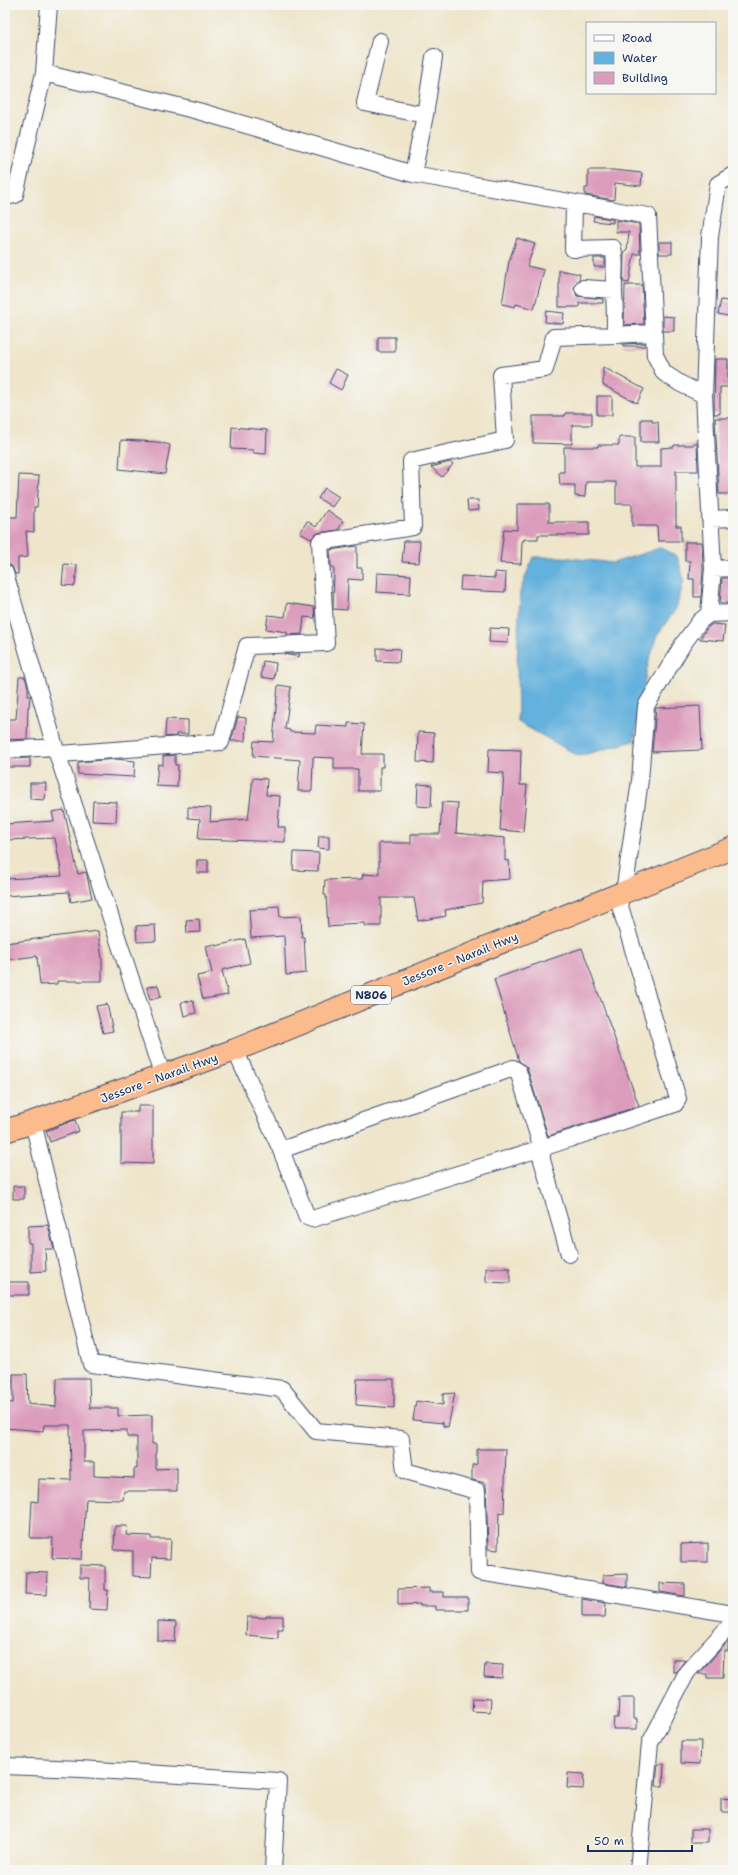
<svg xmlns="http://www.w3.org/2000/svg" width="738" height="1875" viewBox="0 0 738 1875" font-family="'Shantell Sans',sans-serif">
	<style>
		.water { fill: #63b1dd; stroke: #3f709e }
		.building { fill: #dc9cbc; fill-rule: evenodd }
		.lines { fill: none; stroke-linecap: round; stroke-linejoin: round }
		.minor-casing { stroke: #3b4a6e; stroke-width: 18 }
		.trunk-casing { stroke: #3b4a6e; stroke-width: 24 }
		.minor { stroke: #fff; stroke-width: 16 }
		.trunk { stroke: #fbbb8c; stroke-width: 22 }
		.labels { text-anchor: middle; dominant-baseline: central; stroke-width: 3; stroke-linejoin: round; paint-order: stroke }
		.shield { fill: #f6f6f2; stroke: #5d6b8a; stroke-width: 1 }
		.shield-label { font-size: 11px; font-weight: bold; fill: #1b2f5e }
		.street-label { font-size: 12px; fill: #1b2f5e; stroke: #f6f6f2 }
	</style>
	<rect width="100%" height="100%" fill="#f6f6f2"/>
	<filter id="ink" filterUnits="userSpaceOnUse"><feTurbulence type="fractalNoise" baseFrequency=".025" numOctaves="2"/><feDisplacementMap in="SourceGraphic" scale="8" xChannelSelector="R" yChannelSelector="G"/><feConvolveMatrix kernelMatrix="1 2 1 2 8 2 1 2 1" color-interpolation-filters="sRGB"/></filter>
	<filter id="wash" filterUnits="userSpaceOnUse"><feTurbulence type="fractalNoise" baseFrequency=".012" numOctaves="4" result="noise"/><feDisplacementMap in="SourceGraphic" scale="16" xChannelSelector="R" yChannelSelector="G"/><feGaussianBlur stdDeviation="0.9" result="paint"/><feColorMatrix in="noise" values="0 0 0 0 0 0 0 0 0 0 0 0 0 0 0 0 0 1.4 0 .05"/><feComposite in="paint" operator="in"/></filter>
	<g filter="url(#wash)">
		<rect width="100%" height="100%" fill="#eee5ca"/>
		<!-- water -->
		<path class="water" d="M660,548L677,556L684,580L676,609L657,635L647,668L634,741L579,756L518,722L517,666L520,592L533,557H562L613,563Z"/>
		<g id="blocks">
			<!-- building -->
			<path class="building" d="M588,170H613L642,173L641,186L615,183L614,200L585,195V188H588Z
				M594,216L613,219V223L593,221Z
				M616,220L639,224L640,254H634L629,283L623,282L624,253L627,250L629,232H616Z
				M517,238L535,244L527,266L544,270L534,309L516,304L515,307L502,304L509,261Z
				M659,242H672V254H659Z
				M594,258H605V267H594Z
				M559,270L580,274L579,279L574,287L577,296L603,299V303H579V307H559Z
				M625,285H642L644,324L624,325Z
				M721,300L733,302V317L718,314Z
				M546,311L564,313L563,324L545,322Z
				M663,316L674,317V331H663Z
				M378,337H395V352H378Z
				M645,343V346H623V344Z
				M715,359H728V387H720V414H714Z
				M603,367L644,389L637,403L603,385Z
				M336,369L348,375L341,390L329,383Z
				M597,396H612V415H597Z
				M565,413H592V425H572V444L533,443V416H565Z
				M715,418H731L733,494H719Z
				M641,419H652V422H658L659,442H641Z
				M232,427L267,430L266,454L253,453V450L231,449Z
				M619,437H635V467H661V448L674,447V445H693V443H697L698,471H676V526H681V541H658L657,526H632V504H616V482H586L585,497L575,496V485H560L559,472H564V447H598V445H619Z
				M121,440L158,442L170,445L165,474L119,469Z
				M450,462L453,464L442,477L431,467Z
				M19,475L39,476L37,507H34V532L26,531L28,557L18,558V574H15L12,566L7,564V559H5V517H17Z
				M325,488L339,497L332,507L318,498Z
				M467,500H478L479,510L468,511Z
				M517,504H549V522H589V535H538V539H524V541H522L521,564L500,563L504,529L517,530Z
				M327,510L343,521L338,530L318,533L311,539L300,533L307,521L316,527Z
				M404,541H420L419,563L402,562Z
				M685,542H702L703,569L701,597H694V579H689L690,561H685Z
				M357,546V568H362V580L348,579L347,610L333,609L334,567H331L330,550Z
				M64,564L77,565L75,586L62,585Z
				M495,572L506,573L505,592L460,590L461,576L495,578Z
				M377,573L411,575L410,594L376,592Z
				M722,578H730L732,603H720Z
				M287,603L314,607L315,618L304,617L302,634L287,635V632L266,629L268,615L285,617Z
				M712,624L725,625L723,641L700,639L707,628Z
				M490,628L509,629L508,643L489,642Z
				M377,648L400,649L399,662L377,661Z
				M284,654H300L299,657Z
				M263,661L276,663L274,679L261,677Z
				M19,677H25L28,687V696H30L29,707H28L27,739L5,740V719H16Z
				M278,685L291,687L285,729L290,730V732L315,733L316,725L348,727V723L364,724L362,754H383V767H380V791H358V769H334V758L313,757L312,791H298L300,760L253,756L254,741L273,742Z
				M700,706L702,750L652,752L656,708Z
				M238,717L246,718L245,741H231Z
				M166,719L188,720V734H176V736L165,737Z
				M418,732L434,733L433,763L417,762Z
				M489,749L521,750L520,785H527L523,832L500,830L504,773L488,772Z
				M175,755V765H178L177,787L156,786L158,764L163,765V756Z
				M30,758V767H5V759Z
				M116,759L135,761L134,777L78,774V762Z
				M253,778L267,779L266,795L280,796L278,827H285V842L198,839L200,819L188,818V807L211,808L210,822L248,819Z
				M30,783H46L45,800L30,799Z
				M418,784L432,785L431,807L417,806Z
				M93,801L117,802L116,822L92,821Z
				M442,802L458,803L456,833L505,838V861L509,860L510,879L483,881L482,903L445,910L446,916L418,921L414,898H381V926H365V923L342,924V926L328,927L326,895H324L325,880L362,879L363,874L379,875V843H411V834H440Z
				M64,810L78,874L86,872L92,898L71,902L69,892L5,896V879L62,876L55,838L5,840V824L54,821L52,812Z
				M319,836H329V849L318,848Z
				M294,852L319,853L318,871L293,870Z
				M197,860H208V873H197Z
				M279,906L280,917L301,916L302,937H304L306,973L286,975L284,936L251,938L249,910L268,909V907Z
				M199,919L200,932L187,933L186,920Z
				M155,925L156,941L137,942L136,926Z
				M98,931L102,959V981H57V984L40,985L37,956L5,960V943Z
				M245,939L250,963L222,970L228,995L203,999L197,976L212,973L206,946L215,944L216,946Z
				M582,948L639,1106L548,1136L527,1068L519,1061L494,979Z
				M158,985L161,997L150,1000L147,987Z
				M193,1000L196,1013L184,1016L181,1003Z
				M107,1004L113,1031L103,1033L96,1006Z
				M138,1106H153V1164L121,1163V1112H138Z
				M75,1120L79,1131L50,1142L46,1131Z
				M13,1186H24V1199H13Z
				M48,1225L54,1249H45L46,1271L31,1272V1243H28V1226Z
				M486,1268H510V1283L486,1282Z
				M5,1282H29V1295H5Z
				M13,1374H27L28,1404L56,1407L57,1378H89L90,1408H118V1416L152,1415V1444H156V1469L177,1468V1491H124L123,1500L86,1499L82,1559L52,1558L53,1538H30L32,1501L38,1502L39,1479L71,1480L70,1425H44L43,1431L5,1428V1402L13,1403ZM127,1430V1437H137V1469H134V1478L94,1476V1462H84V1431Z
				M357,1379H394V1408L356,1405Z
				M455,1393L448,1427L443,1426V1423L413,1420L416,1401L443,1405V1394Z
				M477,1449H506L504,1513L499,1512L498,1550L488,1549L486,1483L472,1480V1465L477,1464Z
				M115,1526H127L126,1535L151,1536V1539H171L170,1559L152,1558L151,1577L133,1576V1551L114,1550Z
				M708,1543V1562H681V1544Z
				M80,1565L105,1566V1590H108L107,1610L89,1609L90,1578H80Z
				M26,1572L48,1573L47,1595L25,1594Z
				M627,1574V1587L603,1583V1575Z
				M660,1583L685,1584V1596L660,1592Z
				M429,1588V1592H444V1597H468V1610H435V1606H420V1604L398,1605V1589Z
				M582,1599L606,1603L605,1617H582Z
				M266,1616H283V1629H278V1638L246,1635L247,1617L266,1618Z
				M158,1621L176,1622L175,1642L158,1641Z
				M728,1641V1651H724L723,1678H707V1674H698Z
				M673,1660H685L676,1672H673Z
				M485,1664L503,1665L502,1678L484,1677Z
				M473,1698L491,1699L490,1712L472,1711Z
				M619,1698H634V1719H637V1729H613L614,1718H618Z
				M681,1741H701L700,1764L681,1763Z
				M658,1764H664L663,1786H656Z
				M568,1773L584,1774L583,1789L567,1788Z
				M721,1798L733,1799V1812H721Z
				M691,1829H708V1843H691Z"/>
		</g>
	</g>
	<g filter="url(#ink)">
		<use href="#blocks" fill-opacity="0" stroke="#3b4a6e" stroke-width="1"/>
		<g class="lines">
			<defs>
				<path id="minor" d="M49,5L44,73L198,111L413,174L648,216L655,355L664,373L681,384L704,395L713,569L709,614L700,621L683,644L646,706L640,780L624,893
					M380,41L365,103L425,115L413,174
					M425,115L434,57
					M5,197L15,195L44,73
					M574,206L573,249L613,248C617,264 613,278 614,293C615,307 615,321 615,335L651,333
					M583,288L614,290
					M704,395L710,237L718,184L733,175
					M710,519L733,518
					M713,569L733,568
					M5,573L55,747L163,1077
					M709,614L733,613
					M5,750L55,747
					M60,754L221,742L247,646L326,643L320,542L413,527L411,461L505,440L501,375L545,369L554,337L615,335
					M235,1050L281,1150L508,1070L513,1068L518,1071L542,1148V1160L569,1254
					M33,1122L91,1364L282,1389L316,1431L401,1439L405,1471L477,1491L479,1572L733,1614
					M281,1150L307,1217L312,1219L542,1148L675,1104L678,1099L617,896
					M5,1766L80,1769L278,1781L273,1870
					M638,1870L650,1743L687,1672L733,1622"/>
				<path id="trunk" d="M5,1131L33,1122L235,1050L733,848"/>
			</defs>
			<!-- minor casing -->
			<use href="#minor" class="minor-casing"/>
			<!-- trunk casing -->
			<use href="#trunk" class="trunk-casing"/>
			<!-- minor -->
			<use href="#minor" class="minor"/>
			<!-- trunk -->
			<use href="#trunk" class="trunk"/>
		</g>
	</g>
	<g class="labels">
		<!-- shield labels -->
		<rect class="shield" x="351" y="986" width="40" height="18" rx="3"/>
		<g class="shield-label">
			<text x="371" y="995">N806</text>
		</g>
		<!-- street labels -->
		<g class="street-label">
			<text transform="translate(460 959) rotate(-22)">Jessore - Narail Hwy</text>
			<text transform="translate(159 1078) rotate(-20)">Jessore - Narail Hwy</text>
		</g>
	</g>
	<!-- margin -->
	<rect width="738" height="1875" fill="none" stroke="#f6f6f2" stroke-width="20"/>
	<!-- legend -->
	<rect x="586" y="22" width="130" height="72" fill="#f6f6f2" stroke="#9ea6b7"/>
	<rect x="594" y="35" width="20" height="6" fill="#ffffff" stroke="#9ea6b7"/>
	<text x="622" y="42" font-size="12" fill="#1b2f5e">Road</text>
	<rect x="594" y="52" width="20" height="12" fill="#63b1dd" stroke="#9ea6b7"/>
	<text x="622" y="62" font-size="12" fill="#1b2f5e">Water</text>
	<rect x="594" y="72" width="20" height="12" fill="#dc9cbc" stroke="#9ea6b7"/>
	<text x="622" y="82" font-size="12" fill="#1b2f5e">Building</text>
	<!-- scale -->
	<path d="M588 1845v6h104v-6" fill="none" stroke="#1b2f5e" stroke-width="2"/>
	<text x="594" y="1845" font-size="12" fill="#1b2f5e" stroke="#f6f6f2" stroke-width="3" paint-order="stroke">50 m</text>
</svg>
